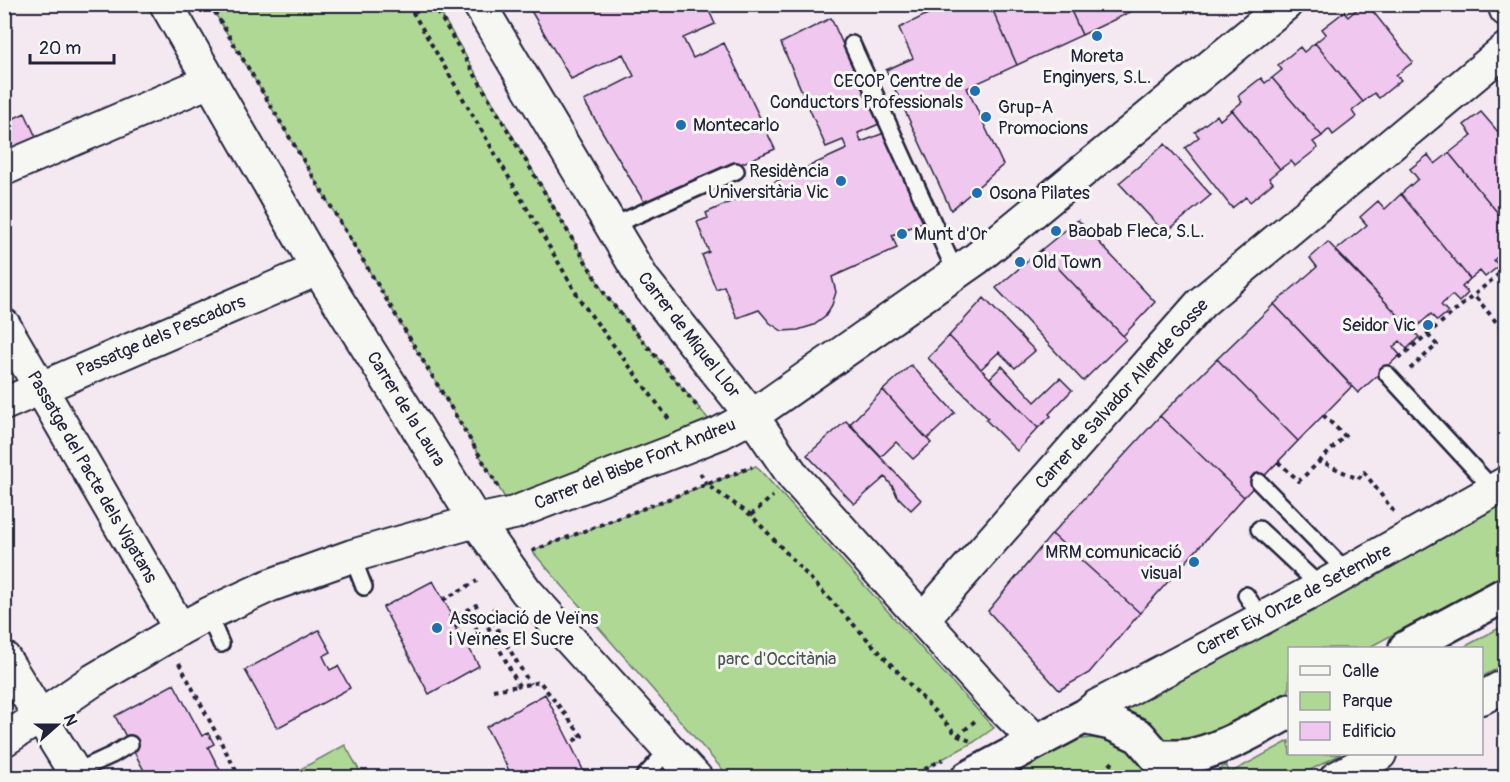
<svg xmlns="http://www.w3.org/2000/svg" width="1510" height="782" viewBox="0 0 1510 782" font-family="Pangolin,sans-serif">
	<style>
		.green { fill: #afd895; stroke: #687d68; stroke-width: 1.5 }
		.building { fill: #f0c7ef; stroke: #22223b; stroke-width: 1.5 }
		.lines { fill: none; stroke-linecap: round; stroke-linejoin: round }
		.lane-casing { stroke: #22223b; stroke-width: 20 }
		.street-casing { stroke: #22223b; stroke-width: 36 }
		.secondary-casing { stroke: #22223b; stroke-width: 38 }
		.path { stroke: #22223b; stroke-width: 4; stroke-dasharray: 4.5 4.5; stroke-linecap: butt }
		.lane { stroke: #f6f6f2; stroke-width: 15 }
		.street { stroke: #f6f6f2; stroke-width: 32 }
		.secondary { stroke: #f6f6f2; stroke-width: 33 }
		.poi-dot { fill: #1f6fb2; stroke: #f6f6f2; stroke-width: 2 }
		.labels { text-anchor: middle; dominant-baseline: central; stroke-width: 6; stroke-linejoin: round; paint-order: stroke }
		.poi-label { font-size: 18px; fill: #22223b; stroke: #f6f6f2; text-anchor: start }
		.street-label { font-size: 18px; fill: #22223b; stroke: #f6f6f2 }
		.park-label { font-size: 18px; fill: #4c5956; stroke: #f6f6f2 }
	</style>
	<rect width="100%" height="100%" fill="#f4e8f1"/>
	<filter id="ink" filterUnits="userSpaceOnUse"><feTurbulence type="fractalNoise" baseFrequency=".0167" numOctaves="2"/><feDisplacementMap in="SourceGraphic" scale="12" xChannelSelector="R" yChannelSelector="G"/><feConvolveMatrix kernelMatrix="1 2 1 2 8 2 1 2 1" color-interpolation-filters="sRGB"/></filter>
	<g filter="url(#ink)">
		<!-- green -->
		<path class="green" d="M210,5H436L606,296L720,433L514,513Z
			M756,466L982,715L994,728L974,742L909,777H729L532,551Z
			M1505,494V574L1368,648H1290L1289,691L1213,733L1179,743L1156,736L1109,709Z
			M1505,625V664L1482,677V648H1462Z
			M1091,738C1123,741 1134,751 1152,778H998L1068,741Z
			M1289,741L1290,754H1341L1297,777H1209L1226,765L1230,773Z
			M345,745L363,777H286Z"/>
		<!-- building -->
		<path class="building" d="M527,4H706L715,24L683,38L693,58L724,43L775,149L646,205L584,101L634,76L623,54L571,79Z
			M948,4H990L1017,65L967,88L1003,165L951,210L886,70L913,58L899,28Z
			M990,4H1068L1082,35L1017,65Z
			M1068,4H1147L1082,35Z
			M1185,4H1199L1188,13Z
			M1363,4H1367L1413,62L1396,75L1401,80L1379,98L1374,93L1363,102L1315,43L1326,34L1322,29L1344,12L1348,17Z
			M831,18L879,124L858,133L861,142L884,133L923,222L892,235L897,248L832,277L836,292L832,305L825,317L814,325L798,330L782,331L770,323L759,310L737,318L724,286L716,289L702,255L709,252L697,222L708,218L706,213L847,149L843,140L826,147L781,43Z
			M1315,43L1363,102L1352,111L1356,117L1333,135L1329,129L1322,136L1272,78L1282,70L1278,65L1300,47L1304,52Z
			M1261,78L1265,83L1272,78L1322,136L1313,142L1318,148L1295,166L1291,161L1280,169L1232,110L1242,102L1238,96Z
			M1232,110L1280,169L1269,178L1273,183L1250,202L1246,197L1232,208L1185,148L1199,137L1195,132L1217,115L1220,120Z
			M1481,112L1506,141V223L1449,153L1472,135L1464,125Z
			M25,113L41,148L4,164V123Z
			M1165,144L1211,195L1165,233L1119,183Z
			M1449,153L1506,223V260L1504,261L1499,255L1494,260L1499,266L1485,277L1480,271L1470,279L1401,194L1418,179L1410,169L1428,155L1435,164Z
			M1401,194L1470,279L1462,287L1468,293L1459,302L1452,295L1441,305L1448,312L1437,321L1431,314L1413,330L1335,251L1367,225L1360,217L1378,201L1385,209Z
			M1078,220L1155,302L1123,336L1041,250Z
			M1328,242L1419,337L1407,349L1400,341L1393,347L1400,355L1358,393L1274,304L1317,267L1310,258Z
			M1041,250L1126,339L1083,381L996,288Z
			M984,298L1035,351L1015,368L999,352L981,369L949,336Z
			M1274,304L1352,386L1298,441L1217,359Z
			M949,336L1038,428L1017,451L986,420L988,418L928,358Z
			M1217,359L1298,441L1244,497L1160,416Z
			M911,365L955,413L927,439L883,390Z
			M1002,366L1035,402L1060,378L1072,390L1049,414L1051,416L1038,428L990,378Z
			M883,390L931,443L913,459L896,442L881,457L850,424Z
			M1160,416L1244,497L1140,613L1052,534Z
			M846,421L921,500L911,510L897,496L893,487L885,477L854,504L807,455Z
			M1052,534L1140,613L1089,673L1059,690L988,611Z
			M433,581L452,615L449,616L455,627L458,633L460,632L479,666L429,694L383,607Z
			M319,630L331,652L323,656L330,670L338,666L350,688L277,728L245,670Z
			M174,684L202,736L208,733L214,744L208,747L224,778H148L115,716Z
			M545,694L570,743L587,778H513L486,727Z"/>
		<g class="lines">
			<defs>
				<path id="lane" d="M852,44L956,273
					M612,226L736,171
					M1387,374L1493,489
					M1259,482L1347,572
					M1259,529L1321,587
					M352,556L364,587
					M1246,595L1262,619
					M208,614L221,644
					M75,772L112,755L130,744
					M643,778L669,749"/>
				<path id="street" d="M166,4L318,269L476,521L526,591L669,749L696,778
					M479,4L643,279L752,416L794,477L997,702L1036,741
					M1504,4L1506,10
					M4,169L210,81
					M4,325L180,629
					M4,404L318,269
					M923,619L1201,303L1506,49
					M4,658L78,778
					M1482,698L1506,685
					M1083,717L1097,706L1321,587L1506,483
					M4,740L41,716L92,681L180,629L208,614L271,585L352,556L476,521L514,513L685,447L720,433L752,416L976,259L1286,4
					M1336,778L1380,754"/>
				<path id="secondary" d="M1406,648L1506,594
					M1157,757C1170,757 1183,758 1195,755C1229,746 1259,728 1290,711
					M968,778L1083,717L1111,723L1139,736L1157,757L1169,778"/>
			</defs>
			<!-- lane casing -->
			<use href="#lane" class="lane-casing"/>
			<!-- street casing -->
			<use href="#street" class="street-casing"/>
			<!-- secondary casing -->
			<use href="#secondary" class="secondary-casing"/>
			<!-- path -->
			<path class="path" d="M210,4L499,488
				M408,4L582,303L671,422
				M433,4L606,296L700,410
				M1506,268L1474,295L1506,334
				M1399,358L1474,295
				M1410,369L1437,345L1427,334
				M1323,415L1345,436L1320,461L1358,479L1364,472L1394,512
				M1278,462L1299,481L1320,461
				M700,473L707,485L751,515L958,736L973,742
				M751,515L773,496
				M532,551L752,467
				M443,600L477,581
				M496,608L483,616L491,633L519,686L540,682L582,736L570,743
				M488,613L530,684
				M451,620L476,605L483,616
				M455,627L471,619L482,639L491,633
				M179,663L240,778
				M493,690L519,686
				M958,736L976,720
				M909,778L943,759
				M1097,778L1116,759"/>
			<!-- lane -->
			<use href="#lane" class="lane"/>
			<!-- street -->
			<use href="#street" class="street"/>
			<!-- secondary -->
			<use href="#secondary" class="secondary"/>
		</g>
	</g>
	<!-- markers -->
	<g class="poi-dot">
		<circle cx="1097" cy="36" r="6"/>
		<circle cx="975" cy="91" r="6"/>
		<circle cx="986" cy="117" r="6"/>
		<circle cx="681" cy="125" r="6"/>
		<circle cx="841" cy="181" r="6"/>
		<circle cx="977" cy="193" r="6"/>
		<circle cx="1056" cy="231" r="6"/>
		<circle cx="902" cy="234" r="6"/>
		<circle cx="1020" cy="262" r="6"/>
		<circle cx="1428" cy="325" r="6"/>
		<circle cx="1194" cy="562" r="6"/>
		<circle cx="437" cy="628" r="6"/>
	</g>
	<g class="labels">
		<!-- poi labels -->
		<g class="poi-label">
			<text x="1097" y="56" text-anchor="middle">Moreta<tspan x="1097" dy="21">Enginyers, S.L.</tspan></text>
			<text x="963" y="81" text-anchor="end">CECOP Centre de<tspan x="963" dy="21">Conductors Professionals</tspan></text>
			<text x="998" y="107">Grup-A<tspan x="998" dy="21">Promocions</tspan></text>
			<text x="693" y="125">Montecarlo</text>
			<text x="829" y="171" text-anchor="end">Residència<tspan x="829" dy="21">Universitària Vic</tspan></text>
			<text x="989" y="193">Osona Pilates</text>
			<text x="1068" y="231">Baobab Fleca, S.L.</text>
			<text x="914" y="234">Munt d'Or</text>
			<text x="1032" y="262">Old Town</text>
			<text x="1416" y="325" text-anchor="end">Seidor Vic</text>
			<text x="1182" y="552" text-anchor="end">MRM comunicació<tspan x="1182" dy="21">visual</tspan></text>
			<text x="449" y="618">Associació de Veïns<tspan x="449" dy="21">i Veïnes El Sucre</tspan></text>
		</g>
		<!-- street labels -->
		<g class="street-label">
			<text transform="translate(689 335) rotate(52)">Carrer de Miquel Llor</text>
			<text transform="translate(161 336) rotate(-23)">Passatge dels Pescadors</text>
			<text transform="translate(1122 394) rotate(-48)">Carrer de Salvador Allende Gosse</text>
			<text transform="translate(406 409) rotate(58)">Carrer de la Laura</text>
			<text transform="translate(635 464) rotate(-22)">Carrer del Bisbe Font Andreu</text>
			<text transform="translate(92 477) rotate(60)">Passatge del Pacte dels Vigatans</text>
			<text transform="translate(1294 600) rotate(-28)">Carrer Eix Onze de Setembre</text>
		</g>
		<!-- park labels -->
		<g class="park-label">
			<text x="777" y="659">parc d'Occitània</text>
		</g>
	</g>
	<!-- margin -->
	<rect width="1510" height="782" fill="none" stroke="#f6f6f2" stroke-width="24"/>
	<rect x="12" y="12" width="1486" height="758" fill="none" stroke="#22223b" stroke-width="2" filter="url(#ink)"/>
	<!-- legend -->
	<rect x="1288" y="647" width="195" height="108" fill="#f6f6f2" stroke="#a1a1a9" stroke-width="1.5"/>
	<rect x="1300" y="666" width="30" height="9" fill="#f6f6f2" stroke="#a1a1a9" stroke-width="1.5"/>
	<text x="1342" y="677" font-size="18" fill="#22223b">Calle</text>
	<rect x="1300" y="692" width="30" height="18" fill="#afd895" stroke="#a1a1a9" stroke-width="1.5"/>
	<text x="1342" y="707" font-size="18" fill="#22223b">Parque</text>
	<rect x="1300" y="722" width="30" height="18" fill="#f0c7ef" stroke="#a1a1a9" stroke-width="1.5"/>
	<text x="1342" y="737" font-size="18" fill="#22223b">Edificio</text>
	<!-- north arrow -->
	<g transform="translate(57 725) rotate(69)" stroke="#f6f6f2" stroke-width="4.5" paint-order="stroke">
	<path d="M0-4.5L10 22L0 15L-10 22Z" fill="#22223b"/>
	<text y="-9" font-size="16" font-weight="bold" text-anchor="middle" fill="#22223b">N</text>
	</g>
	<!-- scale -->
	<path d="M30 54v9h84v-9" fill="none" stroke="#22223b" stroke-width="3"/>
	<text x="39" y="54" font-size="18" fill="#22223b" stroke="#f6f6f2" stroke-width="4.5" paint-order="stroke">20 m</text>
</svg>
